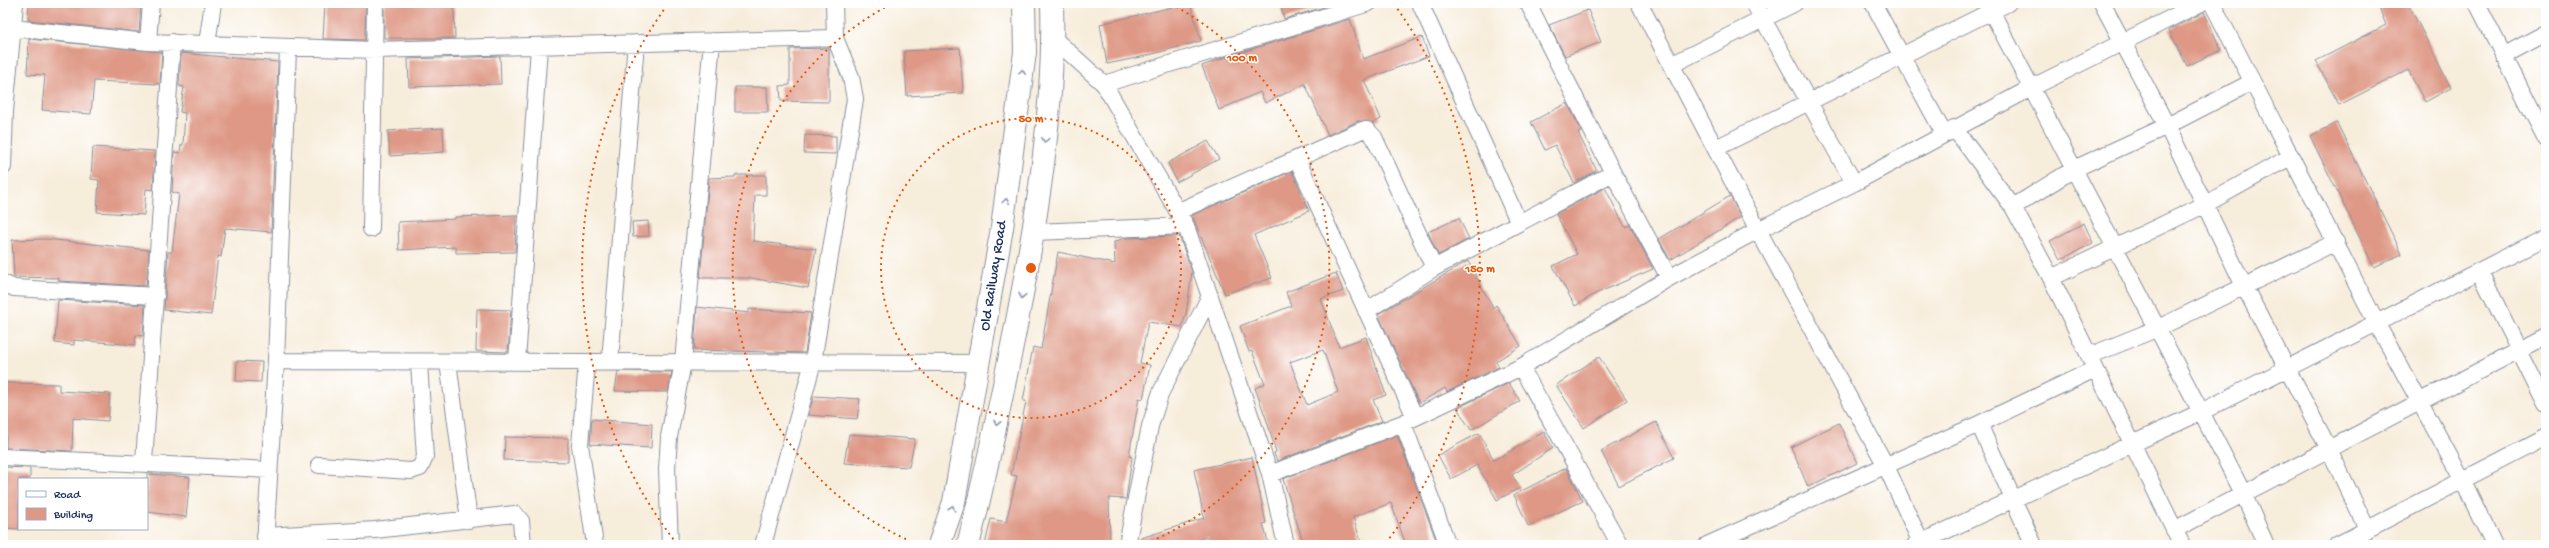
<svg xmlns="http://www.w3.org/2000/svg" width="2549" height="548" viewBox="0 0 2549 548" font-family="'Gochi Hand',sans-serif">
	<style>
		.building { fill: #de9885; fill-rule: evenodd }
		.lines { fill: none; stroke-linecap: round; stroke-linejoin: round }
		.street-casing { stroke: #898e9c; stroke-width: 18 }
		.secondary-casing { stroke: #898e9c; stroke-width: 24 }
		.street { stroke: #fff; stroke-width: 16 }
		.secondary { stroke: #fff; stroke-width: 22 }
		.oneway { stroke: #8d97ae }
		.ring { fill: none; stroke: #e8590c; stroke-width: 2; stroke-dasharray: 2 4 }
		.labels { text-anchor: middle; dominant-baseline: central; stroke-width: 3; stroke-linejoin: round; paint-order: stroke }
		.street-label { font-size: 15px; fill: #1b2f5e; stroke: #fff }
		.centre { fill: #e8590c; stroke: #fff; stroke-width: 2 }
		.ring-label { font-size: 12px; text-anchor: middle; font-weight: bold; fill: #e8590c; stroke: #fff; stroke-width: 3; stroke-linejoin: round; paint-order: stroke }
	</style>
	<rect width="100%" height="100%" fill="#fff"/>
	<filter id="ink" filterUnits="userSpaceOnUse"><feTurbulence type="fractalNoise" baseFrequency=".025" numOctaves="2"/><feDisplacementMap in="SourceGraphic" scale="8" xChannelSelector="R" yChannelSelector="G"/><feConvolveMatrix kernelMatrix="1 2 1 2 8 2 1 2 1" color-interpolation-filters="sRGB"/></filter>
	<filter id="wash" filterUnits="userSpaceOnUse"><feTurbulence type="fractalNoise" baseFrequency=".012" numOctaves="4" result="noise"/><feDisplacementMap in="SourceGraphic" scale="16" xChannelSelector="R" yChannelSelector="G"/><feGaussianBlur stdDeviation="0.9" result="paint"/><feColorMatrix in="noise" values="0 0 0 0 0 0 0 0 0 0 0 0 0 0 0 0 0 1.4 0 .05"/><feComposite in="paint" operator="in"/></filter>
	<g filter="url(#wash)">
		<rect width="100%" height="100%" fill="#f7eddb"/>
		<g id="blocks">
			<!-- building -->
			<path class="building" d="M29,3H141L139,32L28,20Z
				M325,3H366L365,40L323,39Z
				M384,3H454L455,38H384Z
				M1190,3L1201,41L1141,57L1107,64L1100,24Z
				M1280,3H1322L1324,7L1284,19Z
				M2377,3H2408L2451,88L2425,102L2408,70L2339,105L2316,61L2386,25Z
				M1588,10L1601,42L1565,56L1549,25Z
				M2204,12L2221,50L2187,66L2169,30Z
				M1350,19L1363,59L1422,37L1429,56L1364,80L1381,119L1373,123L1358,121L1328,135L1305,84L1265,103L1260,92L1219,110L1202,66L1223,58Z
				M29,39L162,52L160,84L94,81L91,114L42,110L45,75L27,74Z
				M829,48V102L781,101L780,86L790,85V49Z
				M960,48L963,93L907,96L904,51Z
				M181,53L278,62L271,232L225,228L221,257L218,256L211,315L164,310L168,252H172L179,194L172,192L174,152L180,153L181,145H183L185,113L180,112L184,87L179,86Z
				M500,56L501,84L409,87L408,59Z
				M735,87H767L768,112H735Z
				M1567,103L1582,131L1578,133L1596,169V171L1574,183L1555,145L1545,150L1531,122Z
				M2337,123L2402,254L2374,267L2310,136Z
				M443,128L444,152L390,156L388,131Z
				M805,135L836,136V154L804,153Z
				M1208,141L1219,159L1177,182L1168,163Z
				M93,147L155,151L153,190L146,189L144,215L97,212L99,180L91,179Z
				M1292,171L1309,211L1254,235L1272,278L1225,294L1192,215Z
				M735,175H766V195H755L753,241L816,249L808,288L751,278H700L709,178L735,177Z
				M1605,188L1625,227L1630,225L1653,269L1595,294L1575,306L1553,266L1577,254L1556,214Z
				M1730,196L1741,217L1670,260L1659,239Z
				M516,215L515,252L456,253V247L399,250L398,222L455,219V217Z
				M1459,218L1469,239L1438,255L1428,232Z
				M648,221L649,236L633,237L632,222Z
				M2084,223L2093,243L2060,260L2050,241Z
				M1179,236L1192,272L1186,314L1182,327L1148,322L1140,363L1150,365L1143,399L1139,398L1129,456L1132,457L1126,499L1109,498L1110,543L985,545L991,519L1006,522L1017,476L1011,475L1026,401H1023L1033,347L1041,349L1058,252L1115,264L1114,242L1124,238Z
				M46,239L149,250L146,286L59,281V278L14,277L12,240Z
				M1468,261L1493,308L1496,305L1521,346L1496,361L1499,367L1447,392L1445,388L1419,403L1378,314Z
				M1336,273L1343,291L1321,299L1339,347L1366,337L1386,395L1373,400L1382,421L1277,461L1274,453L1276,452L1267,421L1255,388L1265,384L1252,351L1249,352L1240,326L1291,306L1286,292ZM1323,350L1338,392L1307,405L1290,362Z
				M58,300L145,305L143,336L136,335L135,345L74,340V345L55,343Z
				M697,307L749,313V309L811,313L805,353L694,350Z
				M477,309L511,310L508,352L476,351Z
				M1599,357L1627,400L1584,428L1556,385Z
				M237,361L262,362L261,382L236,381Z
				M618,371L672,372L668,392L615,391Z
				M6,383L59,384V391L110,394L108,421L73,418L72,451L6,448Z
				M1509,383L1520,401L1471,430L1457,408Z
				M814,396L860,399L857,419L808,415Z
				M592,419L652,424L651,448L590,444Z
				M1656,422L1674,458L1619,486L1601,451Z
				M1839,423L1857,463L1808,487L1791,447Z
				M1544,432L1553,448L1512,475L1520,488L1497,500L1477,465L1451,479L1438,455L1479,433L1494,460Z
				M849,434L915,439L909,467L844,463Z
				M1397,435L1438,545H1406L1391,503L1353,517L1362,545H1304L1283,479Z
				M505,437L568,438V462L504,460Z
				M1252,457L1266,523L1263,524L1269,545H1211L1208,537L1181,545H1137L1138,539L1204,518L1194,470Z
				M3,467L30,468V479H19V529L3,528Z
				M1566,468L1583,501L1528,526L1514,495Z
				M147,474L190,477L186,517L147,512Z"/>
		</g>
	</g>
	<g filter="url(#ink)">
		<use href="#blocks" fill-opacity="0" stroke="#898e9c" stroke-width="1"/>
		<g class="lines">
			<defs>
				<path id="street" d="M1420,3L1519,223
					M1528,3L1613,173L1669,278
					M1639,3L1758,230L1886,466L1922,545
					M1754,3L1854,183
					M1873,3L1944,134
					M1987,3L2201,412L2243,493L2266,545
					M2102,3L2167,126L2244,286L2329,449L2367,529
					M2212,3L2377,324L2462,479L2494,545
					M2477,3L2546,139
					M12,28L148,42L374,50L835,38
					M1053,38L1104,84L1186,226L1270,474L1286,545
					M148,42L151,3
					M207,44L213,3
					M2503,56L2546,33
					M1671,65L1795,3
					M1104,84L1369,3
					M1954,128L2013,207L2051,278L2182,545
					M1716,148L2008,3
					M1297,159L1415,417
					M3,167L5,111L15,3
					M2013,207L2074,169L2167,126L2252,82
					M1179,211L1362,130H1367L1374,137L1434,268
					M371,229L375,3
					M1034,232L1186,226
					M2480,272L2546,405
					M2051,278L2204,205L2290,157
					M3,283L14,288L156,296
					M1366,311L1434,268L1613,173
					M2089,356L2156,329L2336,242
					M276,361L980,363
					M517,361L539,47
					M610,361L636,43
					M448,362L469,520
					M587,362L580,445L595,545
					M1521,367L1620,545
					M1403,423L1448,545
					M1979,424L2034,545
					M3,457L269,470
					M144,462L172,42
					M319,465L411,471L420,468L425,457L419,363
					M1270,474L1403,423L1521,367L1669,278L1758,230L1854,183L2031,88L2201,3
					M2174,530L2546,336
					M265,536L375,530L515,514L521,521L523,545
					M265,545L276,361L288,49
					M670,545L667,469L669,437L683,362L712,41
					M763,545L813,362L855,99L851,77L835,38L834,3
					M1127,545L1150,426L1161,392L1210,296
					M1707,545L1979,424L2095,369
					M1915,545L2201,412L2546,237
					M2337,545L2546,437"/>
				<path id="secondary" d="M939,545L954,502L1002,228L1025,52L1024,3
					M968,545C987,471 1002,396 1017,321C1037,217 1055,109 1052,3"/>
			</defs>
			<!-- street casing -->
			<use href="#street" class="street-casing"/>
			<!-- secondary casing -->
			<use href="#secondary" class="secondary-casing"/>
			<!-- street -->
			<use href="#street" class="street"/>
			<!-- secondary -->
			<use href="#secondary" class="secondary"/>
		</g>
		<!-- one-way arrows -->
		<defs><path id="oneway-chevron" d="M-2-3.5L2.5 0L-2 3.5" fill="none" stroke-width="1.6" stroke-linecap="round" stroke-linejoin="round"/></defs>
		<g class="oneway">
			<use href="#oneway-chevron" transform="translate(1022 72) rotate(-83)"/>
			<use href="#oneway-chevron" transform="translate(1045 140) rotate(97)"/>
			<use href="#oneway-chevron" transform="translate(1006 201) rotate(-83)"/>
			<use href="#oneway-chevron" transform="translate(1022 296) rotate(101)"/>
			<use href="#oneway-chevron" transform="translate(997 423) rotate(101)"/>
			<use href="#oneway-chevron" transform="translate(952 508) rotate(-71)"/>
		</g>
	</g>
	<!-- distance rings -->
	<g class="ring">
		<circle cx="1031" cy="268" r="150"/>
		<path d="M917 544A299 299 0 0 1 891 4M1171 4A299 299 0 0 1 1145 544"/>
		<path d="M677 544A449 449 0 0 1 668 4M1394 4A449 449 0 0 1 1385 544"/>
	</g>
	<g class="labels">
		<!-- street labels -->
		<g class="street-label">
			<text transform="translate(994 276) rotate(-81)">Old Railway Road</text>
		</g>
	</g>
	<circle cx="1031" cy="268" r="6" class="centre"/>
	<g class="ring-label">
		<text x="1242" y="61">100 m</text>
		<text x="1031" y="122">50 m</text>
		<text x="1480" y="272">150 m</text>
	</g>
	<!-- margin -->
	<rect width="2549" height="548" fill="none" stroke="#fff" stroke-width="16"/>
	<!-- legend -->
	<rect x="18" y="478" width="130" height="52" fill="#ffffff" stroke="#a4acbf"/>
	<rect x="26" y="491" width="20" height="6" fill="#ffffff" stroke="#a4acbf"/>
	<text x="54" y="498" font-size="12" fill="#1b2f5e">Road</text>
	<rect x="26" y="508" width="20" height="12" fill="#de9885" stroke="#a4acbf"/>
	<text x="54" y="518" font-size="12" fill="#1b2f5e">Building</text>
</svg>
